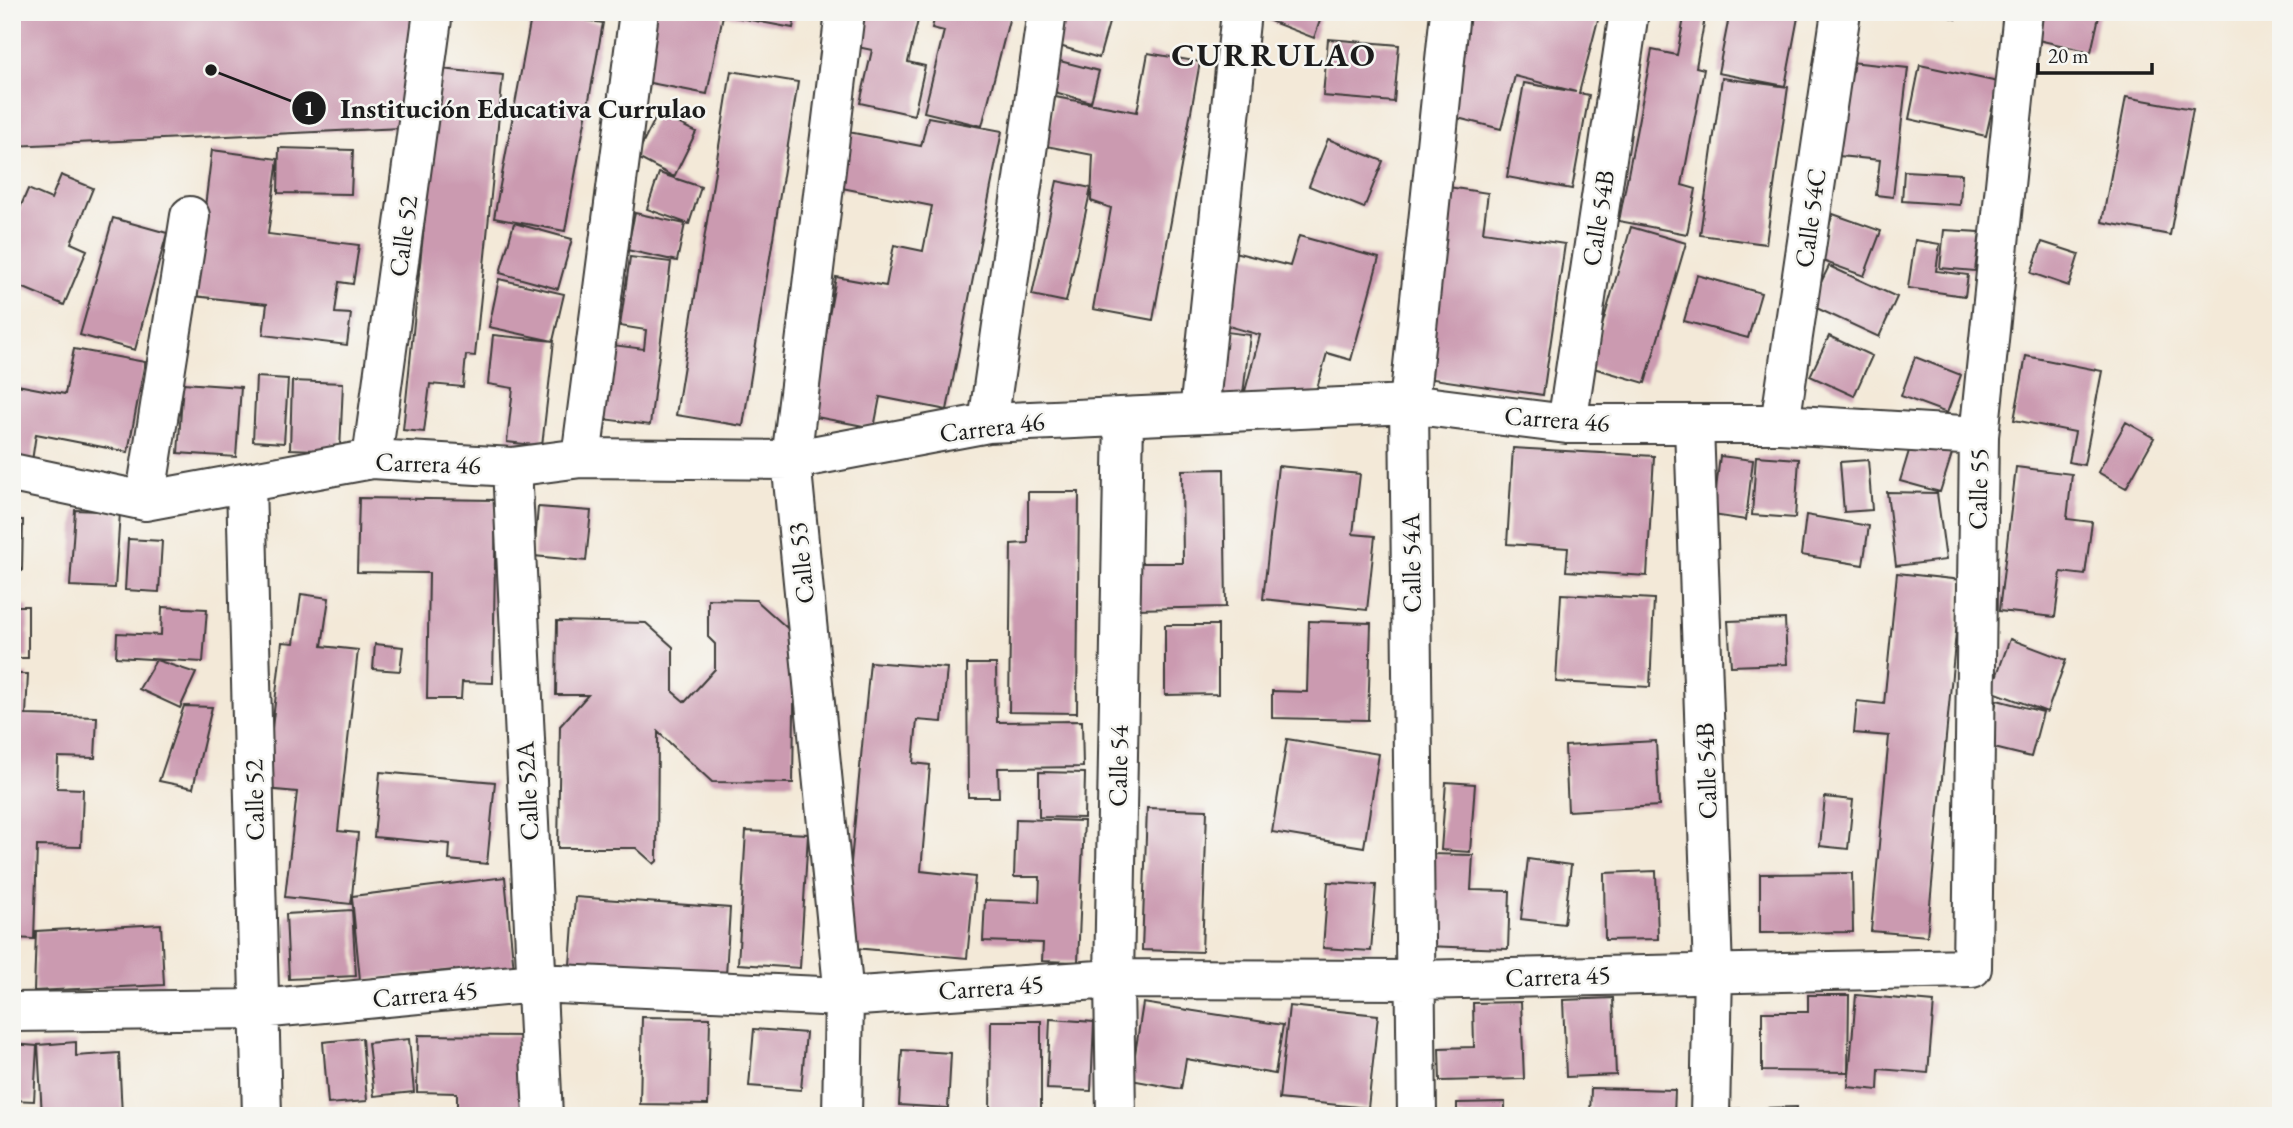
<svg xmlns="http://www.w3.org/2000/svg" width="2293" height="1128" viewBox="0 0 2293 1128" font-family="'EB Garamond',serif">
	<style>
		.building { fill: #cb9ab0 }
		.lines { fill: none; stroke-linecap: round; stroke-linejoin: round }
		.street-casing { stroke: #3c3b38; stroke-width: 42 }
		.street { stroke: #fff; stroke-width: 38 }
		.labels { text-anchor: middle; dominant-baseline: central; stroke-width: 5; stroke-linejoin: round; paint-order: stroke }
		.street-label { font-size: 26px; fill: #1c1c1c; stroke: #f6f6f2 }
		.district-label { font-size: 33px; font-weight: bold; letter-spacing: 2px; fill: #1c1c1c; stroke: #f6f6f2 }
		.leader { fill: none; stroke: #1c1c1c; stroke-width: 2.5 }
		.callout-dot { fill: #1c1c1c; stroke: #f6f6f2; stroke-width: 2.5 }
		.mark-label { font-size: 21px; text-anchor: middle; font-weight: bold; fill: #fff }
		.callout-label { font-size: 28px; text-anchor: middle; font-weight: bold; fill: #1c1c1c; stroke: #f6f6f2; stroke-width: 5; stroke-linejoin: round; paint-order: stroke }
	</style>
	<rect width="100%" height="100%" fill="#f6f6f2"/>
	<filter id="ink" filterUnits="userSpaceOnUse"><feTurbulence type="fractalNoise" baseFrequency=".0143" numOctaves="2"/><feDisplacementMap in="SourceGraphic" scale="14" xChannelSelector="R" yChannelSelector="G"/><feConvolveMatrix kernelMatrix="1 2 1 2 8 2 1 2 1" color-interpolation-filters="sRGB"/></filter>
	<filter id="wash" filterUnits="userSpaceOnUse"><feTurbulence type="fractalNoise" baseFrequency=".00686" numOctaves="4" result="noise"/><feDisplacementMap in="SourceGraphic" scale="28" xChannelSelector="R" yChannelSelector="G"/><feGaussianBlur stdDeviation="1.57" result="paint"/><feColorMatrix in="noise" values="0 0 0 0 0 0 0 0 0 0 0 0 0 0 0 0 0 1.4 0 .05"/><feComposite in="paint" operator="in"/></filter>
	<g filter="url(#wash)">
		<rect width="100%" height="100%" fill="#f3e9d8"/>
		<g id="blocks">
			<!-- building -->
			<path class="building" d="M12,12H416L401,128L12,146Z
				M480,12H580L579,19L603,23L565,231L494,218L530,23Z
				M648,12H796L793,28L723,15L707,94L635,80Z
				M861,12H920L908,62L925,66L914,115L860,103L872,50L853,46Z
				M936,12H1011L982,126L924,112L944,31L932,28Z
				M1062,12H1112L1099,58L1053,44Z
				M1264,12H1323L1314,38L1262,18Z
				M1451,12H1600L1579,93L1589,95L1572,189L1507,177L1524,83L1576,92L1515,76L1501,129L1426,110Z
				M1661,12H1706L1696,67L1704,69L1682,185L1696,189L1687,234L1619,221L1652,50L1677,55L1684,18Z
				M1730,12H1799L1785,86L1718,73Z
				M1933,12H1958L1956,19Z
				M2044,12H2100L2091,52L2038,40Z
				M1328,39L1399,45L1394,102L1323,96Z
				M1148,53L1200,62L1153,320L1093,309L1111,208L1091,201L1093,155L1046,146L1055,97L1137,112Z
				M1048,58L1099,71L1091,102L1040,88Z
				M1850,62L1908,68L1893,197L1876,195L1880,160L1839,156Z
				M1920,65L1998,82L1986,136L1909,119Z
				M440,69L503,75L475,356L466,355L463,387L430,384L424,432L403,430Z
				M731,71L798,82L743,426L676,415Z
				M1722,78L1788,87L1766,244L1700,235Z
				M2126,97L2193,109L2170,235L2102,222Z
				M658,113L696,132L674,177L636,157Z
				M928,117L1002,131L947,410L880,397L874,428L811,416L836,277L886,286L894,245L923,251L932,206L827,185L838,130L921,146Z
				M1328,139L1383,161L1364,208L1309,186Z
				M279,148L353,150L351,194L278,193Z
				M212,150L278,159L268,234L359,245L353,284L339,282L335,313L351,314L347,345L263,335L267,304L194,296Z
				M1904,171L1962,174L1960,205L1902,201Z
				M659,173L701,187L689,224L647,209Z
				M61,175L93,188L71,243L87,250L64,305L12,283V227L28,189L51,199Z
				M1057,181L1091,188L1066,302L1032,295Z
				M1435,185L1488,193L1483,232L1565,244L1543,395L1406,375Z
				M635,213L685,224L677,261L627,250Z
				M1833,214L1881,231L1864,276L1817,259Z
				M113,218L167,233L135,350L80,335Z
				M514,223L572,239L558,289L500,273Z
				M1631,227L1686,243L1645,383L1590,367Z
				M1944,230L1980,232L1975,271L1940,268Z
				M1299,236L1379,258L1351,360L1327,353L1310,413L1244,395L1260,335L1214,322L1234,252L1290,266Z
				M1915,240L1940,244L1936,271L1968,275L1965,296L1908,288Z
				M2042,242L2079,254L2069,286L2031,273Z
				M630,257L671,262L650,425L595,418L605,344L644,349L646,330L620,326Z
				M1829,266L1897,297L1879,337L1810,305Z
				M1697,275L1761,293L1748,338L1684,321Z
				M499,279L564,294L553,341L489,327Z
				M1203,329L1250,335L1242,403L1195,397Z
				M493,335L554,341L542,446L507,442L513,388L488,384Z
				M1829,336L1872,356L1854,396L1810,376Z
				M74,349L145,362L128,452L36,434L32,461L12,457V384L65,394Z
				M2026,356L2102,371L2084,465L2069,462L2075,432L2014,420Z
				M1915,357L1961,375L1947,413L1901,396Z
				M256,377L288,379L284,443L253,441Z
				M292,381L343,383L340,451L290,449Z
				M183,383L241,387L236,457L178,453Z
				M2126,422L2154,438L2126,488L2098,472Z
				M1912,441L1952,454L1940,492L1900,481Z
				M1513,448L1654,456L1647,576L1566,571L1568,548L1507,544Z
				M1720,456L1753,460L1746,520L1713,515Z
				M1756,456L1799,459L1795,518L1752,515Z
				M1868,460L1872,510L1844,512L1840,462Z
				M1278,466L1360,474L1353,534L1375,536L1367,610L1263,599Z
				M2016,467L2072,474L2067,519L2092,522L2085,575L2061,572L2055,617L1999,611Z
				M1224,469L1226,607L1135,609L1134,563H1183L1182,470Z
				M1028,492H1079L1077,713L1009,712L1011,544L1028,543Z
				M1887,492L1937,493L1946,560L1896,566Z
				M359,498L496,500L493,683L462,682L461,699H427L429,573L357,572Z
				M538,507L591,511L586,561L534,556Z
				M75,510L120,512L115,588L70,586Z
				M1806,515L1869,526L1863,565L1801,555Z
				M12,520H23L22,571H12Z
				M128,539L162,541L159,592L125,590Z
				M1897,573L1961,580L1927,936L1871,931L1889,736L1854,733L1857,701L1884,704Z
				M301,594L329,598L322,646L358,650L338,831L358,833L352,896L505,877L514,971L455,978L454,970L360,980L352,897L351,904L285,897L297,792L265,789L282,642L294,643Z
				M1561,594L1654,599L1650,687L1556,682Z
				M708,599L756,600L795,635L793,783L712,782L658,732L657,861L654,864L636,848H558L560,726L588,695H556L557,621L646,623L673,647V692L685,702L715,669V644L708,637Z
				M12,606H28V658H12Z
				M162,607L207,609L203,662L116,657L117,633L161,635Z
				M1785,619L1787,664L1731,666L1728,621Z
				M1309,621L1371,623L1368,720L1272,718V691L1307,692Z
				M1165,625H1218V694L1165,695Z
				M2010,639L2066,660L2047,712L1991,691Z
				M375,644L403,647L400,671L373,669Z
				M156,660L196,673L180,708L139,689Z
				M870,662L947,668L942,722L917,720L913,763L930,765L921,871L975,877L967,958L843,947Z
				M967,664H996L997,722L1082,721L1083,767L998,768L999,797H968Z
				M12,674H28L26,715L97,717L95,758L58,757L57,788L83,789L81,847L37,846L34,939L12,938Z
				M1997,700L2043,712L2031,757L1986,746Z
				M184,706L212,707L193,788L159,781Z
				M1287,739L1379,754L1364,847L1272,832Z
				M1656,741L1659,806L1568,811L1565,746Z
				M380,772L495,782L487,864L449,860L450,844L374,837Z
				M1039,772L1085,773L1084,818L1039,817Z
				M1446,782L1475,784L1470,852L1441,850Z
				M1825,797L1853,800L1848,849L1820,846Z
				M1147,808L1207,810L1202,952L1142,950Z
				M1016,819L1084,821L1078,962L1042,961L1043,943L983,941L985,900L1039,902L1040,877H1014Z
				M746,831L808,834L800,968L738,964Z
				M1428,854L1473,855L1471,890L1510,891L1508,949L1425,946Z
				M1528,859L1571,865L1564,924L1521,919Z
				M1656,871L1658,939L1605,940L1604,873Z
				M1852,873L1853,932L1760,933V874Z
				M1328,882L1376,885L1371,951L1323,948Z
				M575,897L730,908L726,975L570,965Z
				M352,910L356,976L289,979L286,914Z
				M161,924L164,985L34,991L36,931Z
				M1808,995H1849L1848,1072L1762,1071V1012H1808Z
				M1856,995L1934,1002L1928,1073L1879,1069L1878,1090L1848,1087Z
				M1613,998L1616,1075L1566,1077L1563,1000Z
				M1521,1002L1524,1079L1440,1081L1439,1048L1474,1047L1473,1003Z
				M1143,1003L1283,1025L1275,1074L1186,1059L1181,1089L1131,1080Z
				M1289,1006L1378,1015L1368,1108L1279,1099Z
				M642,1017L710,1018L708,1105L640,1104Z
				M1050,1019L1094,1022L1091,1091L1047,1089Z
				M991,1021H1041V1113H990Z
				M754,1029L806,1033L801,1090L749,1086Z
				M418,1035L525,1036L524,1116H457V1093L417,1092Z
				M362,1038L367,1101L328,1104L323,1042Z
				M409,1039L414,1092L374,1096L368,1043Z
				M76,1042V1056L119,1053L122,1116H42L38,1045Z
				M12,1044L37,1046L34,1101L12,1100Z
				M902,1050L951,1053L948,1108L899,1105Z
				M1591,1088L1675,1090L1674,1116H1590Z
				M1505,1102V1116H1457V1103Z
				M1797,1107V1116H1732V1109Z
				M1154,1113L1174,1114V1116H1154Z"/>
		</g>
	</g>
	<g filter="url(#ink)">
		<use href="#blocks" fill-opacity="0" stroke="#3c3b38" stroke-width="2"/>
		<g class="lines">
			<defs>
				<path id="street" d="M1199,413L1241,12
					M988,423L1047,12
					M1567,424L1629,12
					M1780,424L1841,12
					M1694,426L1713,971L1710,1116
					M581,458L639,12
					M372,459L433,12
					M512,467L543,1116
					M12,473L145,501L372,459L512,467L581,458L791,460L988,423L1409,404L1567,424H1780L1979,436
					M246,483L262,1116
					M145,501L190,216
					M12,1012L260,1009L536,983L844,997L1114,979L1415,980L1972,968L1979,436L2023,12
					M842,1116L844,997L791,460L845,12
					M1116,1116L1114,979L1124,417
					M1417,1116L1409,404L1450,12"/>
			</defs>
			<!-- street casing -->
			<use href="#street" class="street-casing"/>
			<!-- street -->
			<use href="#street" class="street"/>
		</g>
	</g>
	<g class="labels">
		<!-- street labels -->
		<g class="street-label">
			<text transform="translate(1598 218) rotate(-81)">Calle 54B</text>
			<text transform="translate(1810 218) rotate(-82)">Calle 54C</text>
			<text transform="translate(403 236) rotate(-82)">Calle 52</text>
			<text transform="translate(1557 419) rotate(4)">Carrera 46</text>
			<text transform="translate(992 427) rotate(-7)">Carrera 46</text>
			<text transform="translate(428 463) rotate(2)">Carrera 46</text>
			<text transform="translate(1978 489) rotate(-89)">Calle 55</text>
			<text transform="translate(801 563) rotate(-96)">Calle 53</text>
			<text transform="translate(1411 563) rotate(-91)">Calle 54A</text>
			<text transform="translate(1118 766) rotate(-89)">Calle 54</text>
			<text transform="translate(1706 771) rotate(-92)">Calle 54B</text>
			<text transform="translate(527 791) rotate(-93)">Calle 52A</text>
			<text transform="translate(254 800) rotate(-91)">Calle 52</text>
			<text transform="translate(1558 976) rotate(-2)">Carrera 45</text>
			<text transform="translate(991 987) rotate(-4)">Carrera 45</text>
			<text transform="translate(425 994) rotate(-5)">Carrera 45</text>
		</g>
		<!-- district labels -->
		<g class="district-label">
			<text x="1274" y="54">CURRULAO</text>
		</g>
	</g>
	<!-- callouts -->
	<path class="leader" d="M211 70L309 108"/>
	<g class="callout-dot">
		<circle cx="211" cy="70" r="7"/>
		<circle cx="309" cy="108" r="18"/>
	</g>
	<g class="mark-label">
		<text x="309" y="116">1</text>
	</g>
	<g class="callout-label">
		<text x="523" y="118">Institución Educativa Currulao</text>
	</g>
	<!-- margin -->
	<rect width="2293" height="1128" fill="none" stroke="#f6f6f2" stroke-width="42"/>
	<!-- scale -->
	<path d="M2038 63v10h114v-10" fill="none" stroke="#1c1c1c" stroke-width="3.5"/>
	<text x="2048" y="63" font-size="21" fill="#1c1c1c" stroke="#f6f6f2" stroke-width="5" paint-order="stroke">20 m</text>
</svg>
